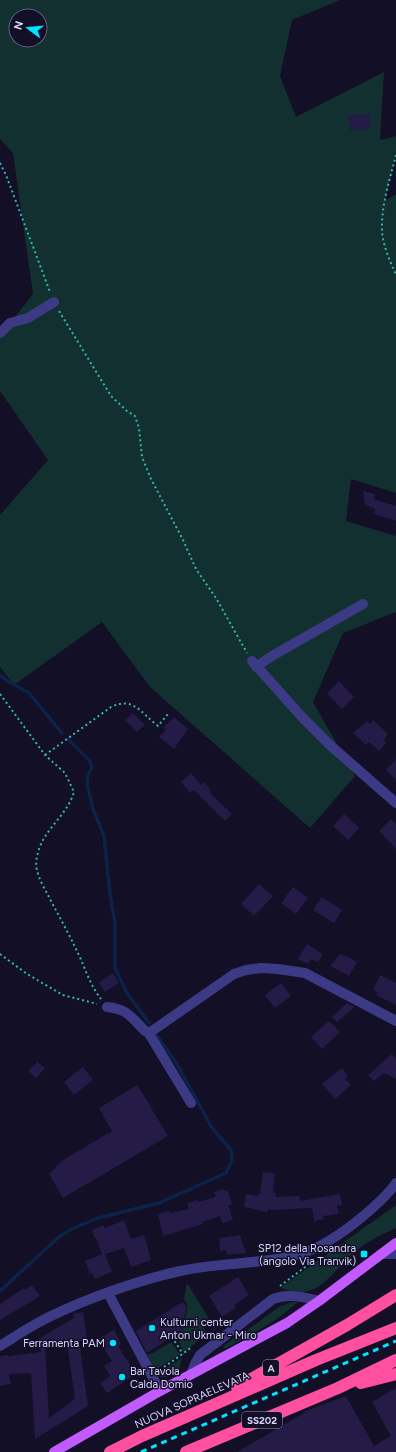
<svg xmlns="http://www.w3.org/2000/svg" width="396" height="1452" viewBox="0 0 396 1452" font-family="Figtree,sans-serif">
	<style>
		.green { fill: #12302f; fill-rule: evenodd }
		.lines { fill: none; stroke-linecap: round; stroke-linejoin: round }
		.stream { stroke: #0c2248; stroke-width: 3.5 }
		.building { fill: #241b47; fill-rule: evenodd }
		.path { stroke: #2fb8b0; stroke-width: 2; stroke-dasharray: 2 3; stroke-linecap: butt }
		.minor { stroke: #3d3a85; stroke-width: 10 }
		.major { stroke: #c25bff; stroke-width: 10 }
		.highway { stroke: #ff4fa3; stroke-width: 12 }
		.rail { stroke: #00e5ff; stroke-width: 3; stroke-dasharray: 6 5; stroke-linecap: butt }
		.poi-dot { fill: #00e5ff; stroke: #130f26; stroke-width: 1.5 }
		.labels { text-anchor: middle; dominant-baseline: central; stroke-width: 3; stroke-linejoin: round; paint-order: stroke }
		.shield { fill: #130f26; stroke: #9e99be; stroke-width: 1 }
		.shield-label { font-size: 10px; font-weight: bold; fill: #d9d4ff }
		.poi-label { font-size: 11px; fill: #d9d4ff; stroke: #130f26; text-anchor: end }
		.street-label { font-size: 11px; fill: #d9d4ff; stroke: #130f26 }
	</style>
	<rect width="100%" height="100%" fill="#130f26"/>
	<!-- green -->
	<path class="green" d="M0,0H340L292,20L280,76L296,117L384,72L380,140L396,136V155L385,201L396,194V493L351,479L346,521L396,536V612L343,633L313,702L355,776L310,828L150,687L102,622L14,685L0,667V515L48,460L0,391V336L33,294L13,153L0,139ZM16,16H40V40H16Z
		M396,1205V1228C380,1235 364,1243 351,1255C338,1267 325,1287 308,1291C300,1293 291,1291 283,1289L281,1287Z
		M187,1283L211,1322L204,1328L207,1334L184,1352L179,1342L188,1306L184,1299Z
		M292,1302H298L277,1319L249,1336L246,1331L279,1307Z
		M240,1334L243,1339L225,1349L223,1346Z
		M171,1342L180,1354L154,1371L148,1360L147,1354L153,1353Z
		M182,1358L179,1371C172,1374 164,1381 156,1375Z"/>
	<g class="lines">
		<!-- stream -->
		<path class="stream" d="M0,675L10,683L28,692L62,733
			M68,739L90,761L92,768L88,775L87,784L93,809L104,836L110,894L115,923V968L127,993L149,1023
			M0,1291L60,1236L74,1228L98,1218L159,1203L226,1173L232,1160L231,1150L212,1128L177,1064L157,1036"/>
	</g>
	<!-- building -->
	<path class="building" d="M369,113L371,128L350,131L348,116Z
		M363,491L375,494L374,499L396,506V521L374,514L375,509L365,504Z
		M339,681L354,697L342,709L327,694Z
		M133,713L145,725L137,732L125,720Z
		M174,717L188,729L174,749L159,737L166,730L163,728Z
		M373,720L388,734L384,740L386,743L379,751L369,742L366,745L353,733L367,721L370,724Z
		M396,759V780L386,770Z
		M191,773L201,785L204,782L209,788L211,794L232,814L225,821L194,790L190,793L181,782Z
		M344,814L359,828L348,840L333,826Z
		M391,819L396,824V849L379,831Z
		M259,884L273,896L254,916L241,904Z
		M293,887L308,898L296,914L281,903Z
		M322,897L342,910L334,923L313,910Z
		M307,944L323,954L318,962L311,959L308,964L298,959Z
		M340,954L344,956L345,955L357,962L349,976L330,966Z
		M113,973L119,983L105,992L99,983Z
		M380,975L396,983V1005L376,995L378,992L373,990Z
		M281,983L291,996L275,1008L265,995Z
		M347,1003L355,1007L337,1022L332,1017Z
		M329,1021L340,1032L322,1049L311,1037Z
		M392,1054L396,1059V1079L384,1073L374,1081L368,1075Z
		M37,1062L45,1068L36,1078L28,1071Z
		M83,1067L93,1080L74,1095L64,1082Z
		M342,1068L348,1076L345,1079L351,1085L335,1099L322,1084Z
		M137,1085L152,1108H151L168,1136L63,1198L49,1174L63,1160L112,1131L99,1108Z
		M263,1172L275,1173L273,1192L276,1193L275,1197L299,1196L300,1201L340,1194L342,1205L337,1206L339,1214L323,1216L324,1219L314,1221L312,1208L272,1210L268,1209L267,1212L244,1207L246,1194L258,1196V1193L260,1194Z
		M223,1189L224,1191L228,1190L232,1205H228L233,1220L222,1223L220,1216L202,1222L203,1224L163,1236L158,1214L169,1211V1213L189,1209L187,1203L198,1200V1202L216,1197L214,1192Z
		M124,1220L131,1239L144,1235L151,1260L131,1267L124,1248L105,1254L112,1272L95,1279L92,1273L90,1274L85,1261L102,1254L96,1238L95,1239L92,1230L103,1225L105,1228Z
		M240,1235L246,1253L227,1255L226,1250L220,1251L219,1238Z
		M238,1277L249,1295L234,1305L236,1308L222,1317L209,1296Z
		M32,1285L40,1296L0,1320V1304L24,1288L25,1290Z
		M182,1302L187,1306L181,1331L147,1353L136,1331Z
		M83,1312L87,1340L79,1341L88,1406L35,1439L31,1373L9,1374L11,1384L0,1386V1356L8,1355V1356L42,1352L35,1341L74,1318L73,1314ZM67,1343L75,1399L49,1418L45,1346Z
		M114,1330L121,1344L118,1346L136,1374L107,1393L100,1383L110,1376L104,1366L112,1361L98,1339Z
		M396,1388V1452H237L304,1413L303,1412L346,1396L374,1446L391,1436L372,1402Z"/>
	<g class="lines">
		<!-- path -->
		<path class="path" d="M396,155C390,179 381,205 382,231C383,246 390,261 396,275
			M0,163L6,175L50,292
			M59,311L111,396L127,411L135,416L139,428L142,457L151,479L183,540L196,569L216,598L247,653
			M0,694L45,755L65,773L74,792C67,815 46,828 39,849C37,856 35,863 37,870C39,879 44,888 48,895C57,913 67,930 75,947C84,964 89,984 101,999
			M45,755L111,707C133,696 141,713 158,726L168,714
			M0,954L27,974L63,995L97,1004
			M280,1286L313,1261
			M172,1337L183,1354
			M160,1370L192,1347"/>
		<!-- minor -->
		<path class="minor" d="M0,333L10,323L28,318L54,302
			M252,661L302,717L331,746L396,803
			M256,667L272,656L363,604
			M107,1007C128,1009 131,1017 145,1031L148,1032L152,1031L234,974L246,970L261,968L278,969L305,973L396,1021
			M148,1032L191,1103
			M381,1254H396
			M108,1293L160,1391
			M0,1346C16,1336 32,1325 49,1317C88,1298 139,1280 180,1271C220,1262 261,1265 300,1254C323,1247 344,1232 362,1217C374,1207 387,1196 396,1183
			M191,1374L195,1364L200,1355L273,1299C288,1293 304,1297 319,1301"/>
		<!-- major -->
		<path class="major" d="M54,1452L160,1391L287,1323L319,1301L396,1243"/>
		<!-- highway -->
		<path class="highway" d="M361,1383L396,1374
			M237,1387L347,1325L396,1295
			M110,1452L142,1436L316,1360L396,1328
			M186,1452L338,1388L396,1360"/>
		<!-- rail -->
		<path class="rail" d="M141,1452L396,1341"/>
	</g>
	<!-- markers -->
	<g class="poi-dot">
		<rect x="360" y="1250" width="8" height="8" rx="2"/>
		<circle cx="152" cy="1328" r="4"/>
		<circle cx="113" cy="1343" r="4"/>
		<circle cx="122" cy="1377" r="4"/>
	</g>
	<g class="labels">
		<!-- shield labels -->
		<g class="shield">
			<rect x="263" y="1360" width="16" height="16" rx="3"/>
			<rect x="242" y="1412" width="40" height="16" rx="3"/>
		</g>
		<g class="shield-label">
			<text x="271" y="1368">A</text>
			<text x="262" y="1420">SS202</text>
		</g>
		<!-- poi labels -->
		<g class="poi-label">
			<text x="356" y="1248">SP12 della Rosandra<tspan x="356" dy="13">(angolo Via Tranvik)</tspan></text>
			<text x="160" y="1322" text-anchor="start">Kulturni center<tspan x="160" dy="13">Anton Ukmar - Miro</tspan></text>
			<text x="105" y="1343">Ferramenta PAM</text>
			<text x="130" y="1371" text-anchor="start">Bar Tavola<tspan x="130" dy="13">Calda Domio</tspan></text>
		</g>
		<!-- street labels -->
		<g class="street-label">
			<text transform="translate(192 1400) rotate(-24)">NUOVA SOPRAELEVATA</text>
		</g>
	</g>
	<!-- north arrow -->
	<g transform="translate(28 28) rotate(286)"><circle r="19" fill="#130f26" stroke="#625e7d"/>
	<path d="M0-3L7 15L0 10L-7 15Z" fill="#00e5ff"/>
	<text y="-6" font-size="11" font-weight="bold" text-anchor="middle" fill="#d9d4ff">N</text>
	</g>
</svg>
